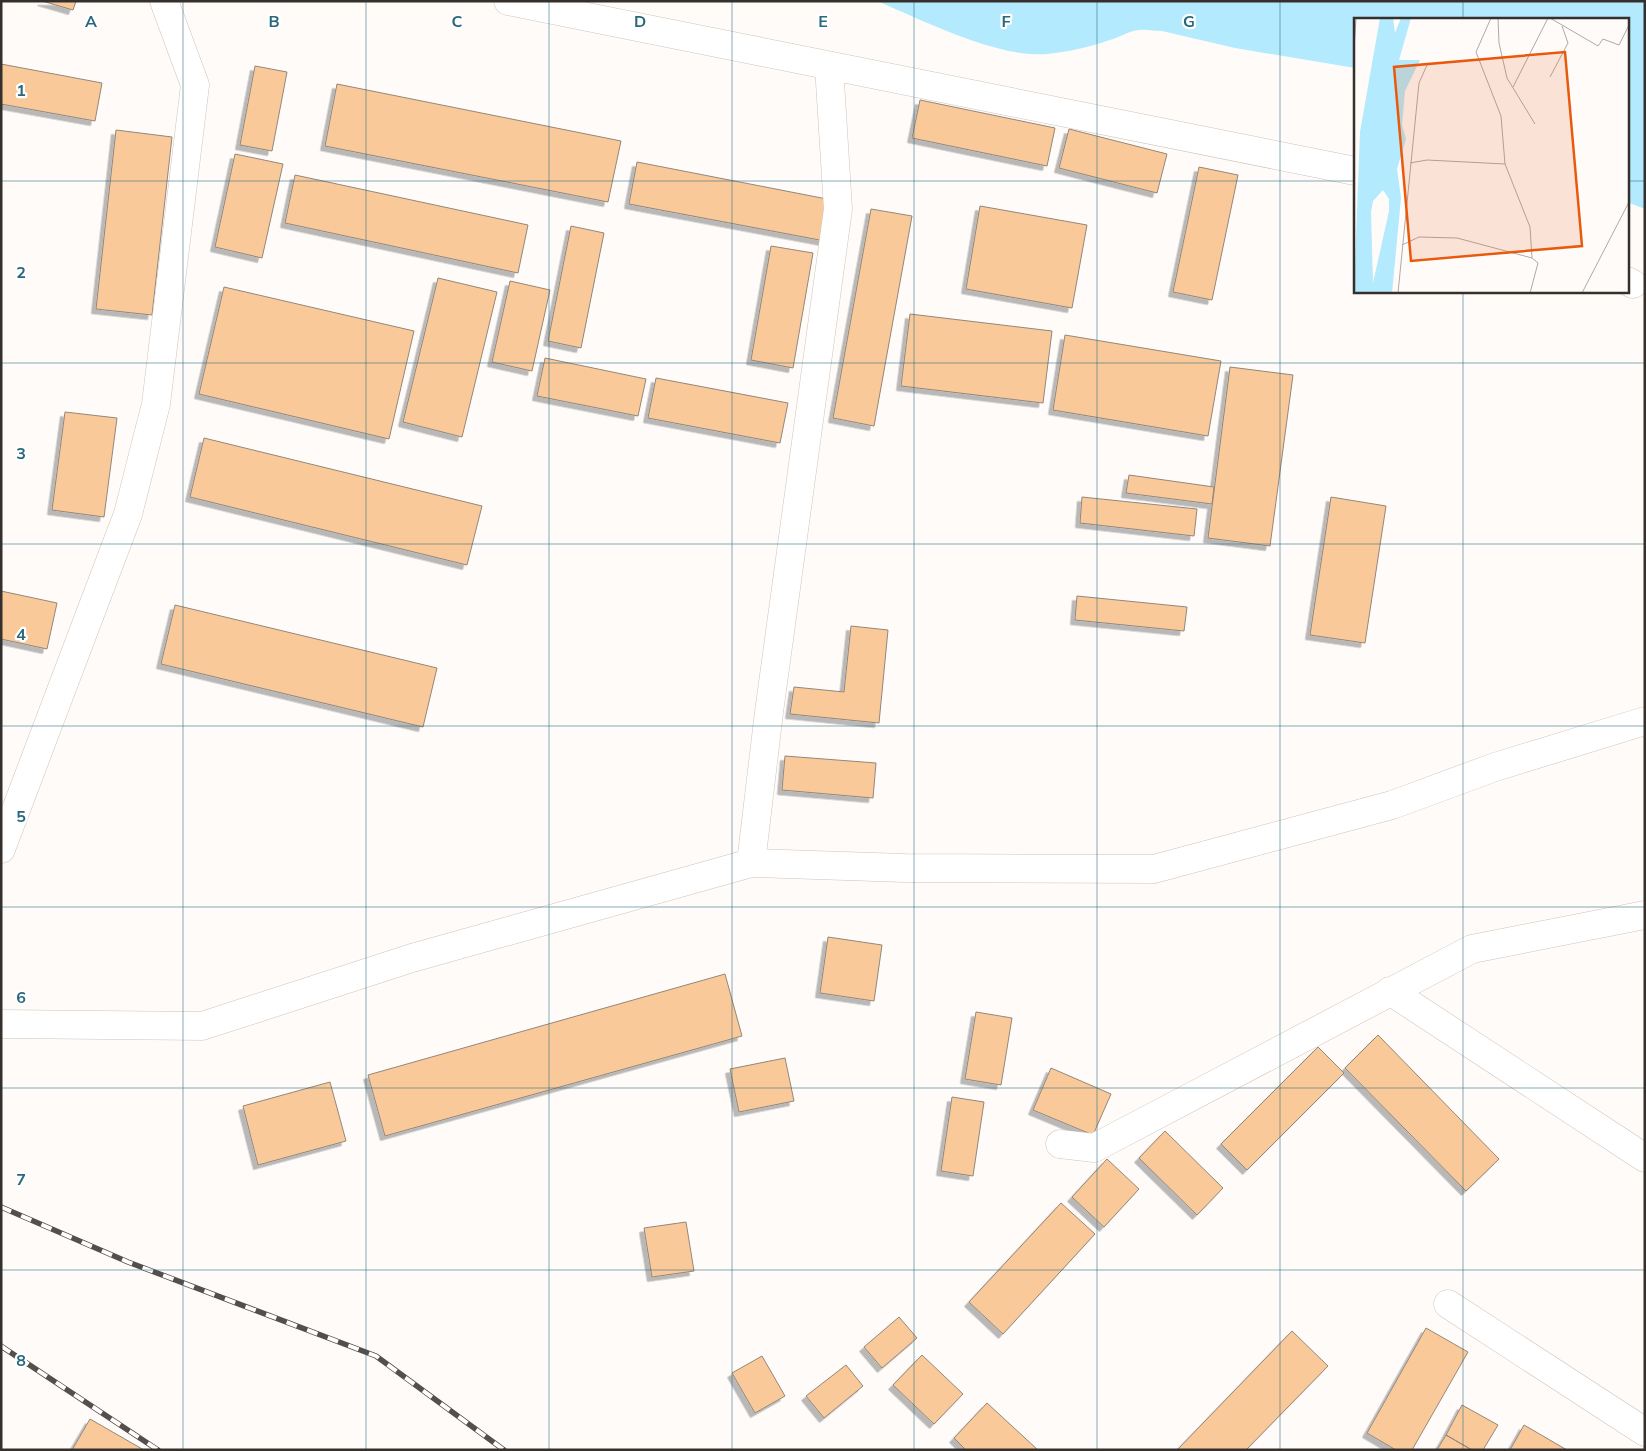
<svg xmlns="http://www.w3.org/2000/svg" width="1646" height="1451" viewBox="0 0 1646 1451" font-family="Mulish,sans-serif">
	<style>
		.water { fill: #b3eafd }
		.building { fill: #fac99a; stroke: #92877b; filter: url(#shadow) }
		.lines { fill: none; stroke-linecap: round; stroke-linejoin: round }
		.street-casing { stroke: #d0c4b8; stroke-width: 29 }
		.secondary-casing { stroke: #d0c4b8; stroke-width: 29 }
		.street { stroke: #fff; stroke-width: 28 }
		.secondary { stroke: #fff; stroke-width: 28 }
		.rail-casing { stroke: #544f4b; stroke-width: 5.5 }
		.rail { stroke: #fff; stroke-width: 4; stroke-dasharray: 11; stroke-linecap: butt }
		.grid { fill: none; stroke: #27687c; stroke-width: 1; stroke-opacity: 0.55 }
		.inset-road { fill: none; stroke: #aeaaa7; stroke-width: 1 }
		.view { fill: #e8590c; fill-opacity: 0.15; stroke: #e8590c; stroke-width: 2.5 }
		.inset-edge { fill: none; stroke: #35302b; stroke-width: 2.5 }
		.grid-label { font-size: 16px; text-anchor: middle; font-weight: bold; fill: #27687c; stroke: #fff; stroke-width: 4.5; stroke-linejoin: round; paint-order: stroke }
	</style>
	<defs>
		<filter id="shadow"><feDropShadow dx="-4.5" dy="4.5" stdDeviation="0" flood-color="#0004"/></filter>
	</defs>
	<rect width="100%" height="100%" fill="#fefbf9"/>
	<!-- water -->
	<path class="water" d="M877,1H1645V209L1627,202V19H1355V68L1235,48L1162,31C1154,31 1147,29 1139,30C1129,31 1120,37 1110,40C1092,46 1073,51 1055,53C1003,62 925,21 877,1Z"/>
	<!-- building -->
	<path class="building" d="M42,1H76L73,10Z
		M1,64L102,83L95,121L1,104Z
		M255,66L287,72L272,151L240,145Z
		M337,84L621,141L608,202L325,146Z
		M920,100L1055,128L1047,166L912,138Z
		M1069,129L1167,154L1157,193L1059,168Z
		M116,130L172,137L152,315L96,309Z
		M235,154L283,164L262,258L215,247Z
		M637,162L832,200L825,241L629,204Z
		M1199,167L1238,175L1212,300L1173,292Z
		M295,175L528,225L518,273L285,223Z
		M980,206L1087,225L1072,308L966,289Z
		M871,209L912,216L874,426L833,418Z
		M571,226L604,233L581,348L548,341Z
		M771,246L813,253L793,368L751,360Z
		M438,278L497,292L462,437L403,422Z
		M510,281L550,290L532,371L492,362Z
		M224,287L414,331L389,439L199,394Z
		M910,314L1052,331L1043,403L901,386Z
		M1065,335L1221,361L1208,436L1053,410Z
		M545,358L646,379L638,416L537,396Z
		M1230,367L1293,375L1270,546L1208,538Z
		M656,378L788,403L780,443L648,418Z
		M65,412L117,418L104,517L52,510Z
		M204,438L482,506L467,565L190,497Z
		M1129,475L1214,487L1212,504L1126,493Z
		M1082,497L1197,509L1194,536L1080,523Z
		M1331,497L1386,506L1365,643L1310,635Z
		M1,591L57,603L47,649L1,639Z
		M1077,596L1187,607L1184,631L1075,620Z
		M175,605L437,668L423,727L161,664Z
		M851,626L888,630L879,723L790,714L794,687L844,692Z
		M785,756L876,763L873,798L782,790Z
		M828,937L882,945L874,1001L820,993Z
		M725,974L742,1036L385,1136L368,1075Z
		M976,1012L1012,1018L1001,1085L965,1079Z
		M1378,1035L1499,1159L1466,1191L1345,1068Z
		M1318,1047L1344,1073L1247,1170L1221,1144Z
		M785,1058L794,1101L739,1112L730,1069Z
		M1051,1068L1111,1094L1093,1135L1033,1110Z
		M330,1082L346,1141L258,1165L243,1106Z
		M952,1097L984,1102L973,1176L941,1171Z
		M1165,1131L1223,1188L1197,1215L1139,1158Z
		M1107,1159L1139,1189L1104,1227L1072,1197Z
		M1061,1203L1095,1234L1003,1334L969,1302Z
		M686,1222L694,1271L652,1277L644,1228Z
		M899,1317L917,1338L882,1368L864,1347Z
		M1426,1328L1468,1352L1412,1450H1396L1367,1433Z
		M1292,1331L1328,1366L1246,1450H1177Z
		M922,1355L963,1394L934,1424L893,1385Z
		M762,1356L785,1396L755,1413L732,1373Z
		M846,1365L863,1386L824,1418L806,1396Z
		M987,1403L1038,1450H966L954,1438Z
		M1462,1405L1498,1425L1483,1450H1472L1446,1435Z
		M90,1419L144,1450H72Z
		M1524,1425L1567,1450H1510Z
		M1446,1435L1472,1450H1437Z"/>
	<g class="lines">
		<defs>
			<path id="street" d="M508,1L1355,171
				M1627,281L1633,284
				M751,863L769,712L838,209L829,66
				M1390,991L1645,1158
				M1,1024L202,1026L412,958L751,863L905,868L1154,869L1392,805L1495,767L1645,721
				M1060,1144L1094,1148L1472,949L1645,915
				M1448,1304L1645,1432"/>
			<path id="secondary" d="M1,849L128,514L156,404L195,85L164,1"/>
		</defs>
		<!-- street casing -->
		<use href="#street" class="street-casing"/>
		<!-- secondary casing -->
		<use href="#secondary" class="secondary-casing"/>
		<!-- street -->
		<use href="#street" class="street"/>
		<!-- secondary -->
		<use href="#secondary" class="secondary"/>
		<defs>
			<path id="rail" d="M1,1207L128,1262L376,1356L504,1450
				M1,1346L158,1450"/>
		</defs>
		<!-- rail casing -->
		<use href="#rail" class="rail-casing"/>
		<!-- rail -->
		<use href="#rail" class="rail"/>
	</g>
	<!-- grid -->
	<path class="grid" d="M183,1V1450M366,1V1450M549,1V1450M732,1V1450M914,1V1450M1097,1V1450M1280,1V1450M1463,1V19M1,181H1355M1627,181H1645M1463,291V1450M1,363H1645M1,544H1645M1,726H1645M1,907H1645M1,1088H1645M1,1270H1645"/>
	<!-- overview -->
	<g transform="translate(1354 18)">
		<rect width="275" height="275" fill="#fefbf9"/>
		<path d="M26,0H39L41,15L47,0H57L45,42H66L51,73L48,107L52,121L43,151L47,180L38,275H0L6,114ZM29,172L35,181V193L19,265L17,194L19,183Z" fill="#b3eafd" fill-rule="evenodd"/>
		<path class="inset-road" d="M137,0L122,34L147,98L151,146L176,209L178,240M144,0L145,25L153,60L181,106M196,0L244,28L249,21L265,27L275,7M0,31L2,0M196,59L214,25L208,8M159,69L194,0M56,145L73,142L151,146M48,227L65,219L103,220L178,240L184,245L176,275M44,275L65,65L73,47M228,275L275,184"/>
		<path class="view" d="M211,34L228,228L57,243L40,49Z"/>
		<rect width="275" height="275" class="inset-edge"/>
	</g>
	<g class="grid-label">
		<text x="91" y="27">A</text>
		<text x="274" y="27">B</text>
		<text x="457" y="27">C</text>
		<text x="640" y="27">D</text>
		<text x="823" y="27">E</text>
		<text x="1006" y="27">F</text>
		<text x="1189" y="27">G</text>
		<text x="21" y="96">1</text>
		<text x="21" y="278">2</text>
		<text x="21" y="459">3</text>
		<text x="21" y="640">4</text>
		<text x="21" y="822">5</text>
		<text x="21" y="1003">6</text>
		<text x="21" y="1185">7</text>
		<text x="21" y="1366">8</text>
	</g>
	<!-- border -->
	<rect width="1646" height="1451" fill="none" stroke="#35302b" stroke-width="5"/>
</svg>
